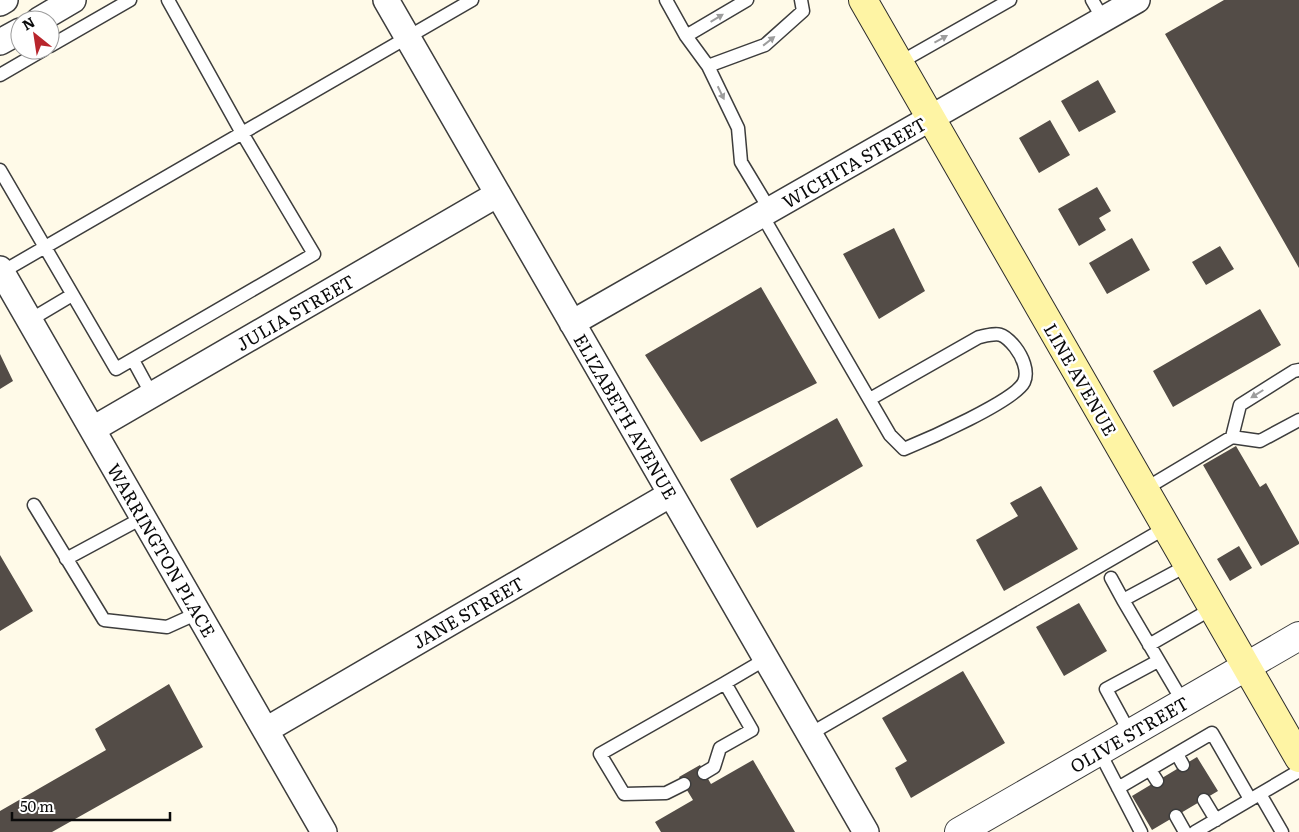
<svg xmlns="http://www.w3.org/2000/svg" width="1299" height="832" viewBox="0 0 1299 832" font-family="Literata,serif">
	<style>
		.building { fill: #534c47 }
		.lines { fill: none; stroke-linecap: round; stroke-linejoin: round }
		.service-casing { stroke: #3d3d3d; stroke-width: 15 }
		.minor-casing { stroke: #3d3d3d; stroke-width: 28 }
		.tertiary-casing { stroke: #3d3d3d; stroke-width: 30 }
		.secondary-casing { stroke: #2c2c2c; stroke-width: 30 }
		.service { stroke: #fff; stroke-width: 12 }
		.minor { stroke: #fff; stroke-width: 25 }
		.tertiary { stroke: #fff; stroke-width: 28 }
		.secondary { stroke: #fef4a4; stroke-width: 28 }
		.oneway { fill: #9d9d9d }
		.labels { text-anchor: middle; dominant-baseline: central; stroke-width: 5; stroke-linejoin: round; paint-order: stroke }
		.street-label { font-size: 18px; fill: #0a0a0a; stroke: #fff }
	</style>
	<rect width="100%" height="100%" fill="#fffae8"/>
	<!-- building -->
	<path class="building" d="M1224,0H1299V268L1165,34Z
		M1098,80L1116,112L1079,132L1061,101Z
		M1050,120L1070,155L1039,173L1019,138Z
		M1097,187L1111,211L1099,218L1106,230L1079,246L1058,209Z
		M894,228L925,291L879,319L843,254Z
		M1132,238L1150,270L1107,294L1089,263Z
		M1220,246L1234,269L1206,285L1192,262Z
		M761,287L817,383L701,442L645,355Z
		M1260,309L1281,345L1173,407L1153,371Z
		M0,354L13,381L0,389Z
		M837,418L863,466L757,528L730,479Z
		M1236,446L1260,487L1266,483L1299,542V544L1261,566L1203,465Z
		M1041,486L1078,549L1004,591L976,540L1018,516L1010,503Z
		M1239,546L1252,568L1230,581L1217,559Z
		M0,555L33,611L0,631Z
		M1079,603L1107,651L1064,676L1036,627Z
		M963,671L1005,743L911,798L895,768L907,761L882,718Z
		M169,684L203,747L52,832H0V811L106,750L95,729Z
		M1197,757L1218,791L1152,830L1132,796Z
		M753,760L795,832H661L655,822L693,800L679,777L700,765L711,784Z"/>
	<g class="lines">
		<defs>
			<path id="service" d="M666,0L686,36L708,66L738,128L741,162L770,210
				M1092,0L1103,19
				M686,36L747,0
				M50,46L130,0
				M899,63L1010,0
				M708,66L765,45L803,11L801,0
				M0,75L43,50
				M0,170L116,369L314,254L242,133L168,0
				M762,215L890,435L904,449C926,440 1015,401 1024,382C1029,371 1022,356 1015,347C1002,331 998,333 979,337L870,399
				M2,272L472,0
				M30,320L72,295
				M133,360L152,395
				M1232,437L1240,405L1294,371L1299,370
				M1145,489L1232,437L1260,441L1299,420
				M34,505L104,620L167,627L198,613
				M66,559L144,517
				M1111,578L1123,600
				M1149,645L1213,608
				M1183,702L1123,600L1188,565
				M1130,733L1106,689L1158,661
				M810,734L1167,527
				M1099,751L1141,832
				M1177,754L1183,765
				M1150,770L1157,781
				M704,773L714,767L720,748L752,730L725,683L766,659
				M684,784L666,793L624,794L600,754L725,683
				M1118,788L1212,733L1250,799
				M1260,794L1282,832
				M1204,800L1216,820
				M1176,816L1185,832
				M1195,832L1299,771"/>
			<path id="minor" d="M386,0L866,832
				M0,3L5,0
				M39,20L73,0
				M0,42L20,31
				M0,269L324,832
				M572,323L1137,0
				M93,429L498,194
				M266,730L671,494"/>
			<path id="tertiary" d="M959,832L1299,636"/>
			<path id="secondary" d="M863,0L1299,758"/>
		</defs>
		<!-- service casing -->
		<use href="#service" class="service-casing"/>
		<!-- minor casing -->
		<use href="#minor" class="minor-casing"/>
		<!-- tertiary casing -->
		<use href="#tertiary" class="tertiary-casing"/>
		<!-- secondary casing -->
		<use href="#secondary" class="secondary-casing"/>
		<!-- service -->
		<use href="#service" class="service"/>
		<!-- minor -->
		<use href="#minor" class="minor"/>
		<!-- tertiary -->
		<use href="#tertiary" class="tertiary"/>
		<!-- secondary -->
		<use href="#secondary" class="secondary"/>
	</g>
	<!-- one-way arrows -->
	<defs><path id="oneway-solid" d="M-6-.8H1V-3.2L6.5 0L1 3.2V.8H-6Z" transform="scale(1.25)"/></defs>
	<g class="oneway">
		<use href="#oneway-solid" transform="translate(717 18) rotate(-31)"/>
		<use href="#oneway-solid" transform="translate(941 39) rotate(-29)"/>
		<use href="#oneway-solid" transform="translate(769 41) rotate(-38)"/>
		<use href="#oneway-solid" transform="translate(721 93) rotate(64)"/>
		<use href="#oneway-solid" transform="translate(1257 394) rotate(148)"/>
	</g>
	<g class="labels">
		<!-- street labels -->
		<g class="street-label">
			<text transform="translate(854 162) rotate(-30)">WICHITA STREET</text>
			<text transform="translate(295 312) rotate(-30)">JULIA STREET</text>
			<text transform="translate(1081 379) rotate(60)">LINE AVENUE</text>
			<text transform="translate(626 416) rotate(60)">ELIZABETH AVENUE</text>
			<text transform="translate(162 550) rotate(60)">WARRINGTON PLACE</text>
			<text transform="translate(468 612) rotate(-30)">JANE STREET</text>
			<text transform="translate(1129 734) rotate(-30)">OLIVE STREET</text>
		</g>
	</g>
	<!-- north arrow -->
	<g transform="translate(35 35) rotate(330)"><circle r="24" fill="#ffffff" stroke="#9d9d9d"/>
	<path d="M0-4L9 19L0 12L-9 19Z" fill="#b8252c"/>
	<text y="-8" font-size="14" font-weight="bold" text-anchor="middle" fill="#0a0a0a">N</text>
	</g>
	<!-- scale -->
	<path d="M12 812v8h158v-8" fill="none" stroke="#0a0a0a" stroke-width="2.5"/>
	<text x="20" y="812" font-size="15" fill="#0a0a0a" stroke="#ffffff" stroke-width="4" paint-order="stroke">50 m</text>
</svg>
